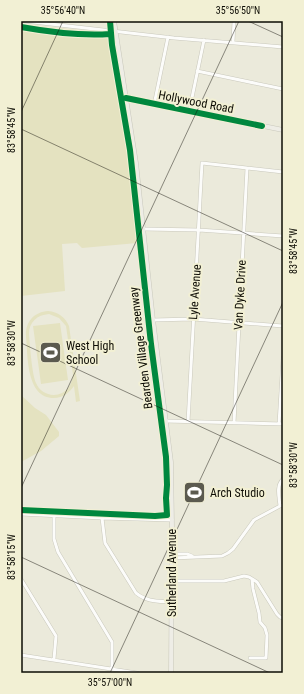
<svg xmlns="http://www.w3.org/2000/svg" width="304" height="694" viewBox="0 0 304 694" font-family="'Roboto Condensed',sans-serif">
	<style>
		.green { fill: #e4e2c0; fill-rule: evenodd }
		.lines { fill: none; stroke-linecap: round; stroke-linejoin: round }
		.street-casing { stroke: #c9c8bc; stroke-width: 4 }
		.secondary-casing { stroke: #c9c8bc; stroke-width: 5 }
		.street { stroke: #fcfcfa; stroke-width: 3 }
		.secondary { stroke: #eeede6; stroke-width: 4 }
		.cycleway-casing { stroke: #f2f0d4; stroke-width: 8 }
		.cycleway { stroke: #00873e; stroke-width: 6 }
		.ticks { fill: none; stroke: #0d0c04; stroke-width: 1; stroke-opacity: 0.45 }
		.labels { text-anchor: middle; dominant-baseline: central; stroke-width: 4; stroke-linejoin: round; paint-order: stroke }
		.street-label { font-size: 12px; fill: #0d0c04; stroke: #f2f0d4 }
		.poi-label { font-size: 12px; fill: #0d0c04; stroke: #f2f0d4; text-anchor: start }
		.neatline { fill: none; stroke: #0d0c04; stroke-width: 1.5 }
		.ticks-label { font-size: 10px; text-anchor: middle; fill: #0d0c04 }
	</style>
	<rect width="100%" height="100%" fill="#ebeadb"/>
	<!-- green -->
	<path class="green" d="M21,24L109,33L113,62L128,151L137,243L82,248L77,243L62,244L65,291L21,296Z
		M48,311C58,312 65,317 69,326L80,401L76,402L74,386C69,393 63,398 54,398C26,398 28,356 26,337C25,322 34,312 48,311ZM49,314L59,318L66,326L73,375C72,383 69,389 62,393C52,398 40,393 36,383C32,374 30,346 29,334C29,322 37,315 49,314Z
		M60,323L68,380L41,384L33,326Z
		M21,396H22L35,408L46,415L59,432V436L41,451L21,462Z"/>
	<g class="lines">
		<defs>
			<path id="street" d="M24,21L174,38L283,47
				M233,42L234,21
				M197,71L283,89
				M154,105L168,37
				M189,112L204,40
				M144,229L199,230L283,236
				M153,320L193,319L283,326
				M165,421L283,424
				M188,422L202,163L283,172
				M234,423L247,168
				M279,424L283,358
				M280,506C279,496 276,486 283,479
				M21,514L102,518L172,520
				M54,515V539L58,552L112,642V669
				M102,518L105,543L136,593C147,602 158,601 171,602
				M172,554H187L192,556
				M172,558L222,556L228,553L233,549L254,520L280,506L283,505
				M21,579L56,636L54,659
				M172,581H224L244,576L249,577L257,582L277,614L280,617L283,618
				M21,655L137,673
				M250,658H266L267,635L265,628L260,622L259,613L253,589L252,579"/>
			<path id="secondary" d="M114,21L136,163L153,320L171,462L172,527L171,673
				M126,98L283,130"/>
		</defs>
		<!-- street casing -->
		<use href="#street" class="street-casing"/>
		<!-- secondary casing -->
		<use href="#secondary" class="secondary-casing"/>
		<!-- street -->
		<use href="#street" class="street"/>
		<!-- secondary -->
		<use href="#secondary" class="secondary"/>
		<defs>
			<path id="cycleway" d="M21,27C49,32 82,36 110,34
				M126,98L262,126
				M21,510L155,516L167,515L166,498L167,485L166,457L151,344L130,150L112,45L110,21"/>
		</defs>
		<!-- cycleway casing -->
		<use href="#cycleway" class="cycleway-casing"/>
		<!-- cycleway -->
		<use href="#cycleway" class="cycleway"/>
	</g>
	<!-- ticks -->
	<path class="ticks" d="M248,21L283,37M21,112L63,21M21,129L283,251M21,343L283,465M21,488L239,21M21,557L270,673M110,673L283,302"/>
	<!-- icons -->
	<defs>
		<symbol id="stadium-square" viewBox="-11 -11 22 22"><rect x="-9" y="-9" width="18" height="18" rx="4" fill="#5b5a4f" stroke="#f2f0d4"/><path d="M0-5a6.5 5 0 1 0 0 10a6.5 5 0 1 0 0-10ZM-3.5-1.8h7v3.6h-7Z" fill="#fff"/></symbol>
	</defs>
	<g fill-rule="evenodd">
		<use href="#stadium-square" x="38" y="340" width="25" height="25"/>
		<use href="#stadium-square" x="182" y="480" width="25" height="25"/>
	</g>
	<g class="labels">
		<!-- street labels -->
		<g class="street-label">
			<text transform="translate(196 102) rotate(11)">Hollywood Road</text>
			<text transform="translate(195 292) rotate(-86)">Lyle Avenue</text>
			<text transform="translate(240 295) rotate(-87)">Van Dyke Drive</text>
			<text transform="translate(141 348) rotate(-97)">Bearden Village Greenway</text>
			<text transform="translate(172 573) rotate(-90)">Sutherland Avenue</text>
		</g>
		<!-- poi labels -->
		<g class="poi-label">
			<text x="66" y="346">West High<tspan x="66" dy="14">School</tspan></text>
			<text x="210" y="493">Arch Studio</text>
		</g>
	</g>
	<!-- border -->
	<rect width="304" height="694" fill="none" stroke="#f2f0d4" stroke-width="44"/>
	<rect x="22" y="22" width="260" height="650" class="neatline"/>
	<g class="ticks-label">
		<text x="63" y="14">35°56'40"N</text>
		<text x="238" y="14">35°56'50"N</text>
		<text transform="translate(11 130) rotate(-90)" y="4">83°58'45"W</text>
		<text transform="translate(293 251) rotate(-90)" y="4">83°58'45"W</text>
		<text transform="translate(11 343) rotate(-90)" y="4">83°58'30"W</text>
		<text transform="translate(293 465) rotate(-90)" y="4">83°58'30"W</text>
		<text transform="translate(11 557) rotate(-90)" y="4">83°58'15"W</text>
		<text x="110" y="686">35°57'00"N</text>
	</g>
</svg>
